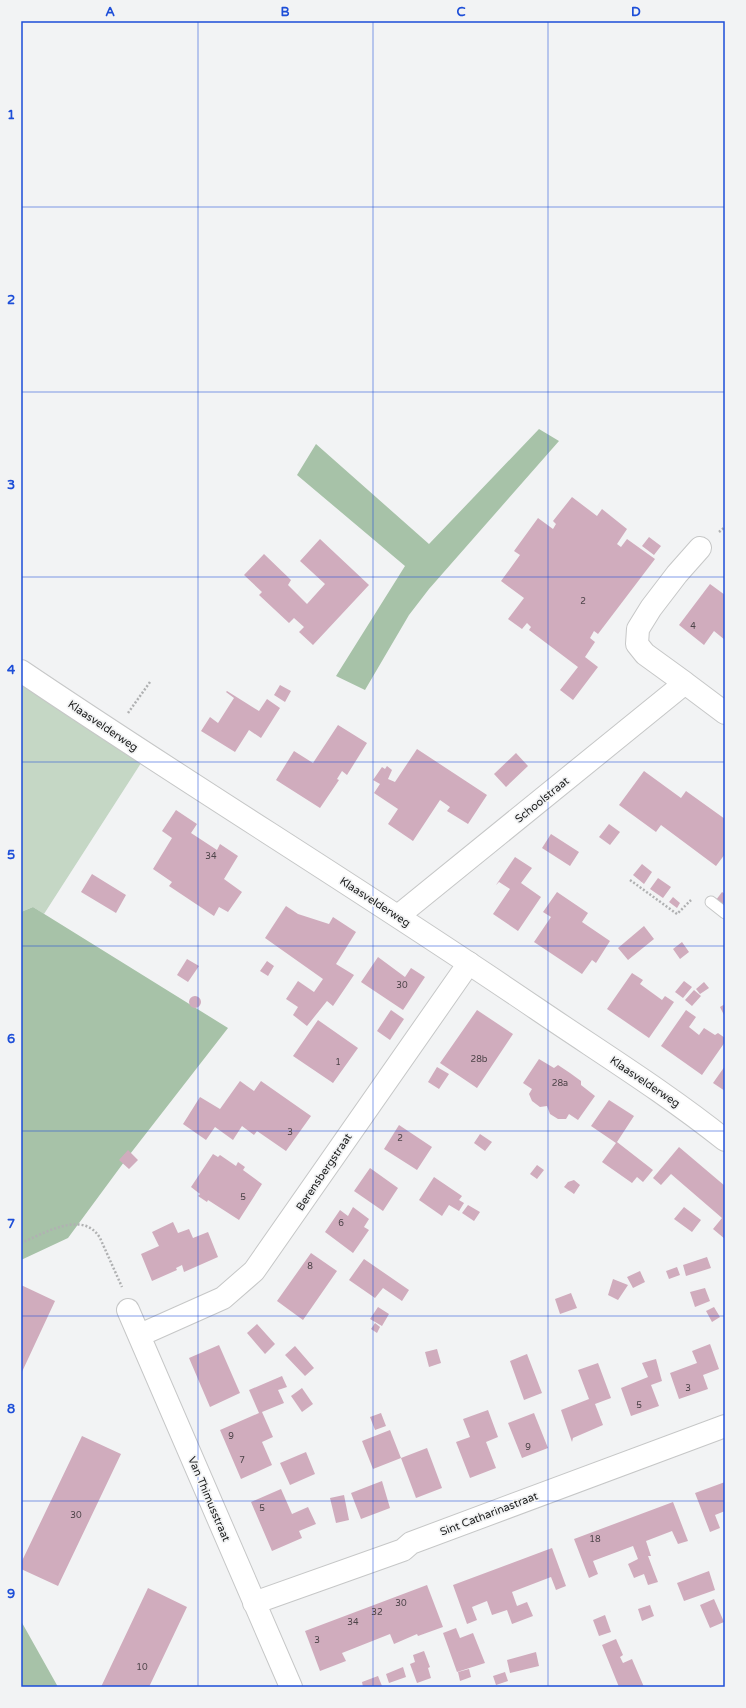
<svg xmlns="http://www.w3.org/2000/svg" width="746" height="1708" viewBox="0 0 746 1708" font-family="'Varela Round',sans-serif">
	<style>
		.green { fill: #c5d7c5 }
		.forest { fill: #a7c2a8 }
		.building { fill: #d0acbd }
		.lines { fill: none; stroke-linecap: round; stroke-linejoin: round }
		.lane-casing { stroke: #c6c7c7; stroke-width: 13 }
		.street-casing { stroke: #c6c7c7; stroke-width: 24 }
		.secondary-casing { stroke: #c6c7c7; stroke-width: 24 }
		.path { stroke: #b0b1b2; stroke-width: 2.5; stroke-dasharray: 2 2; stroke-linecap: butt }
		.lane { stroke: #fff; stroke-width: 11 }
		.street { stroke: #fff; stroke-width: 22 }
		.secondary { stroke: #fff; stroke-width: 22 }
		.grid { fill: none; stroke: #1d4ed8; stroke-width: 1; stroke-opacity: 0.55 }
		.labels { text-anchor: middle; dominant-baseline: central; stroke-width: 3.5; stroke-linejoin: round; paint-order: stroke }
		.number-label { font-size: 9px; fill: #4d4449 }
		.street-label { font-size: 11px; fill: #212222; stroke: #f2f3f4 }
		.neatline { fill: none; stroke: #1d4ed8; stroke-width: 1.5 }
		.grid-label { font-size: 13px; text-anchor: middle; font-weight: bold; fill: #1d4ed8 }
	</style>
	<rect width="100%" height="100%" fill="#f2f3f4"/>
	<!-- green -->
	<path class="green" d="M21,677L143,760L44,914L33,907L21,912Z"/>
	<!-- forest -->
	<path class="forest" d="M539,429L559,441L429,589L409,615L365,690L336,676L405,566L297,475L316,444L429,544Z
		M33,907L228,1028L127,1158L68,1238L21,1260V912Z
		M21,1621L58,1687H22Z"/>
	<!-- building -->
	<path class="building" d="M572,497L597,516L602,509L627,529L617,544L621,547L627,539L655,559L598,634L594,631L590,638L595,642L585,657L598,667L573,700L560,690L578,667L529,630L531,627L527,623L522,629L508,619L524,598L501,581L520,555L514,551L538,518L553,529L556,524L553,521Z
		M649,537L661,546L654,555L642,546Z
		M320,539L369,585L313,645L299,632L304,627L294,618L289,623L259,595L262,592L244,575L264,554L291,580L288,585L307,604L325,584L300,561Z
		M710,584L725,595V640L714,631L704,645L679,625Z
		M280,685L291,691L285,702L274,695Z
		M227,691L259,711L267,699L280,708L261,738L249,730L235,752L201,731L210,717L218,723L234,698L226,692Z
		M338,725L367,743L347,775L342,771L337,779L339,780L320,808L276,780L294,751L313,763Z
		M417,749L487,795L468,824L447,811L450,807L440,800L413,841L388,824L398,809L374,793L380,784L373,780L382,767L385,769L387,766L392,770L388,779L395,782Z
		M516,753L528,766L506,787L494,774Z
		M644,771L681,798L686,791L725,819V854L716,866L661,825L656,832L619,805Z
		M176,810L197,824L191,833L217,850L220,844L238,856L224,879L242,892L228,912L219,907L214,916L169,886L172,882L153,869L172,838L162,831Z
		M609,824L620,832L610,845L599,837Z
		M551,834L579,852L570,866L542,848Z
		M515,857L532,868L521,883L541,897L518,931L493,914L510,889L499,882L496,885Z
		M642,864L652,872L644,884L633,875Z
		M92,874L126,895L116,913L81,892Z
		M658,878L671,887L663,898L650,889Z
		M557,892L588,913L582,922L610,941L596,963L592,960L582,974L534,942L551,917L543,912Z
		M722,892L725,894V901L723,905L716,900Z
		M673,897L680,903L677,908L669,902Z
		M286,906L298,914L329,924L333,917L356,932L336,964L354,975L333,1006L327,1001L307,1026L293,1015L298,1007L286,999L298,981L314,992L323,979L265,938Z
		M644,926L654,939L628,960L618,948Z
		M682,942L689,952L680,959L673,949Z
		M378,957L405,977L411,968L425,977L403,1010L361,982Z
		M187,959L199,966L188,982L177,975Z
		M267,961L274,966L268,976L260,971Z
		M632,973L643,980L640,984L662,1000L665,996L674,1002L649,1038L607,1009Z
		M684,981L692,987L683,998L675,992Z
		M704,982L709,988L700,994L696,989Z
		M694,990L701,996L692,1006L685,1000Z
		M189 1002a6 6 0 1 1 12 0a6 6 0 1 1-12 0Z
		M725,1004V1017L720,1007Z
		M391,1010L404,1019L390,1040L377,1031Z
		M477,1010L513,1034L477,1088L440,1063Z
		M686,1010L696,1017L689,1027L699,1035L704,1028L715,1035L718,1033L725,1038V1042L702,1075L661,1046Z
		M318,1020L358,1048L333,1083L293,1056Z
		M539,1059L554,1068L558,1065L570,1073L581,1081V1085L595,1096L578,1120L569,1114L566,1119H558L550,1114L547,1106L540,1107L532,1101L529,1094L532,1089L523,1083Z
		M725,1066V1091L713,1083Z
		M437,1067L449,1074L439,1089L428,1082Z
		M240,1081L254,1091L261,1081L311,1116L286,1151L257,1131L254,1135L242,1126L233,1140L215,1127L206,1140L183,1124L200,1097L220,1109Z
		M609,1100L634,1116L617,1142L653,1170L643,1182L637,1177L632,1183L602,1162L616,1143L591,1126Z
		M399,1125L432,1147L417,1170L384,1149Z
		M480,1134L492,1142L485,1151L474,1143Z
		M679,1147L725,1186V1239L713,1229L722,1218L671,1174L661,1185L653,1178Z
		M128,1150L138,1160L129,1169L119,1160Z
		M213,1154L218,1157L220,1155L236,1166L238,1162L245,1167L243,1170L262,1184L239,1220L208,1200L207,1202L198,1196L200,1194L191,1187Z
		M537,1165L544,1170L537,1179L530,1174Z
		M370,1168L398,1188L383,1211L354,1191Z
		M434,1177L462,1196L459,1200L464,1203L459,1211L449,1205L442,1216L419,1200Z
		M574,1180L580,1185L574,1194L564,1187L568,1182Z
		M468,1205L480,1212L474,1221L462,1213Z
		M353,1207L369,1219L364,1227L369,1230L353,1253L325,1232L340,1210L348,1216Z
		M684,1207L701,1220L692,1232L674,1219Z
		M173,1222L178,1233L189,1229L193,1238L208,1232L218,1257L184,1272L182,1265L176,1268L177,1270L152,1281L141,1254L159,1246L152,1232Z
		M311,1253L337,1271L303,1320L277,1301Z
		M707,1257L711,1268L686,1276L683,1265Z
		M364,1259L409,1290L402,1301L383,1288L375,1298L349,1280Z
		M677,1267L680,1275L669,1279L666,1271Z
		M640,1271L645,1282L633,1288L627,1277Z
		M613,1279L628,1285L618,1300L608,1295Z
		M21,1285L55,1301L21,1374Z
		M705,1288L710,1301L695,1307L690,1292Z
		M571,1293L577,1308L560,1314L555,1299Z
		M378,1307L389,1314L382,1326L370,1319Z
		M714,1307L720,1317L712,1322L706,1311Z
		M375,1323L380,1327L377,1333L371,1329Z
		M257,1324L275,1344L265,1354L247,1333Z
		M710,1344L719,1369L703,1375L708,1389L679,1399L670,1373L697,1363L692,1351Z
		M219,1345L240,1393L210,1407L189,1358Z
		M295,1346L314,1368L305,1376L285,1355Z
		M437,1349L441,1363L429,1367L425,1352Z
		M527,1354L542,1393L524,1400L510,1361Z
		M656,1359L662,1381L651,1385L659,1406L631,1416L621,1388L648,1377L642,1363Z
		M598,1363L611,1398L595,1404L603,1425L573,1438L572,1442L561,1410L589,1399L578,1370Z
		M282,1376L287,1387L278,1390L284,1403L262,1412L273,1437L262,1442L272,1465L241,1479L220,1430L259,1413L249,1390Z
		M302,1388L313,1404L302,1412L291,1396Z
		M488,1410L498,1437L486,1442L496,1468L470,1478L456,1442L470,1437L463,1419Z
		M381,1413L386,1426L375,1430L370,1417Z
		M534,1413L548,1448L522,1458L508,1423Z
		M390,1430L401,1458L373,1469L362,1441Z
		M82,1436L121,1454L58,1586L21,1569V1563Z
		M427,1448L442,1488L416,1498L401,1458Z
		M306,1452L315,1474L290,1485L280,1463Z
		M382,1481L390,1508L361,1519L351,1493Z
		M725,1482V1511L715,1515L720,1528L710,1532L695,1493Z
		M281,1489L292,1514L308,1507L316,1524L299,1531L302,1538L272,1551L251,1502Z
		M344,1495L349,1520L336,1523L330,1498Z
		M673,1502L688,1541L678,1544L672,1531L646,1541L651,1556H648L658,1582L648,1585L644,1574L634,1578L628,1564L638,1559L633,1546L593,1561L598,1574L589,1578L574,1539Z
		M552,1548L566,1586L556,1590L551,1577L512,1592L517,1606L527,1602L533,1616L512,1624L507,1610L492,1615L487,1601L472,1607L477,1620L467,1624L453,1585Z
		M709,1571L715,1590L684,1601L677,1583Z
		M427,1585L443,1627L418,1636L417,1634L394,1644L390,1634L342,1653L346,1661L320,1671L305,1631Z
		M148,1588L187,1607L149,1687H101Z
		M714,1599L724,1622L710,1628L700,1605Z
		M650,1605L654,1616L642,1621L638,1609Z
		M605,1615L611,1632L599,1636L593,1620Z
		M456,1628L460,1638L473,1633L485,1663L457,1672L443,1633Z
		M616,1639L623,1655L620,1657L623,1663L632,1659L644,1687H619L602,1645Z
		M424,1651L430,1667L428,1668L431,1678L417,1683L410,1664L415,1662L413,1655Z
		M536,1652L539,1666L510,1673L507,1660Z
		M403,1667L406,1677L389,1683L386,1674Z
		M469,1669L471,1677L460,1681L458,1672Z
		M505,1672L508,1681L496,1685L493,1676Z
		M378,1676L382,1686L363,1687L362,1682Z"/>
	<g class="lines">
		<defs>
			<path id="lane" d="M711,902L725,913"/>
			<path id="street" d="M685,683L725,713
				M398,916L685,683L645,654L637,644L638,629L651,608L677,574L700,548
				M128,1310L291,1687
				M140,1335L223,1298L254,1271L469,963
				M254,1603L403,1550L411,1543L725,1426"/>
			<path id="secondary" d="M21,671C191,786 367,893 537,1009C600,1052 665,1092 725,1140"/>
		</defs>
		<!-- lane casing -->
		<use href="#lane" class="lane-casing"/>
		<!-- street casing -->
		<use href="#street" class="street-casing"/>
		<!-- secondary casing -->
		<use href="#secondary" class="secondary-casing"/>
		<!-- path -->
		<path class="path" d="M719,532L725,527
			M128,713L150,682
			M630,880L677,914L691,900
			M21,1243C43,1234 83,1209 100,1238L122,1287"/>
		<!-- lane -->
		<use href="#lane" class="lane"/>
		<!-- street -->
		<use href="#street" class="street"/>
		<!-- secondary -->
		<use href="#secondary" class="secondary"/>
	</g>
	<!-- grid -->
	<path class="grid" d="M198,21V1687M373,21V1687M548,21V1687M21,207H725M21,392H725M21,577H725M21,762H725M21,946H725M21,1131H725M21,1316H725M21,1501H725"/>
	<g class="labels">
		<!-- number labels -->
		<g class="number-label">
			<text x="583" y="601">2</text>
			<text x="693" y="626">4</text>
			<text x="211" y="856">34</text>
			<text x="402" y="985">30</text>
			<text x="479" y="1059">28b</text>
			<text x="338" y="1062">1</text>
			<text x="560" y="1083">28a</text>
			<text x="290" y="1132">3</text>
			<text x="400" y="1138">2</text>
			<text x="243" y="1197">5</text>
			<text x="341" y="1223">6</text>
			<text x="310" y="1266">8</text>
			<text x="688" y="1388">3</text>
			<text x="639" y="1405">5</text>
			<text x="231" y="1436">9</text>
			<text x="528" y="1447">9</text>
			<text x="242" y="1460">7</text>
			<text x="262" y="1508">5</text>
			<text x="76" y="1515">30</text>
			<text x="595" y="1539">18</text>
			<text x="401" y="1603">30</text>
			<text x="377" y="1612">32</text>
			<text x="353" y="1622">34</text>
			<text x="317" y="1640">3</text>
			<text x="142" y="1667">10</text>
		</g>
		<!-- street labels -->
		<g class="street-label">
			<text transform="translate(103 726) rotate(34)">Klaasvelderweg</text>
			<text transform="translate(542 800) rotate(-39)">Schoolstraat</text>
			<text transform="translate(375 902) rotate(33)">Klaasvelderweg</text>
			<text transform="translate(645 1082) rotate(34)">Klaasvelderweg</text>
			<text transform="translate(324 1172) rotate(-56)">Berensbergstraat</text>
			<text transform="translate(209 1499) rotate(67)">Van Thimusstraat</text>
			<text transform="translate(489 1514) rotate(-21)">Sint Catharinastraat</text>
		</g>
	</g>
	<!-- border -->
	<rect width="746" height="1708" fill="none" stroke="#f2f3f4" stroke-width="44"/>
	<rect x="22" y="22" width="702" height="1664" class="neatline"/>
	<g class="grid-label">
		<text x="110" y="16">A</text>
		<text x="285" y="16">B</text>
		<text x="461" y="16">C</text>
		<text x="636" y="16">D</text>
		<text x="11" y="119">1</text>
		<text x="11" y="304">2</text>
		<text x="11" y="489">3</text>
		<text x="11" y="674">4</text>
		<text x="11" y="859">5</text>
		<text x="11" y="1043">6</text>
		<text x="11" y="1228">7</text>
		<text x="11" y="1413">8</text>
		<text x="11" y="1598">9</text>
	</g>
</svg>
